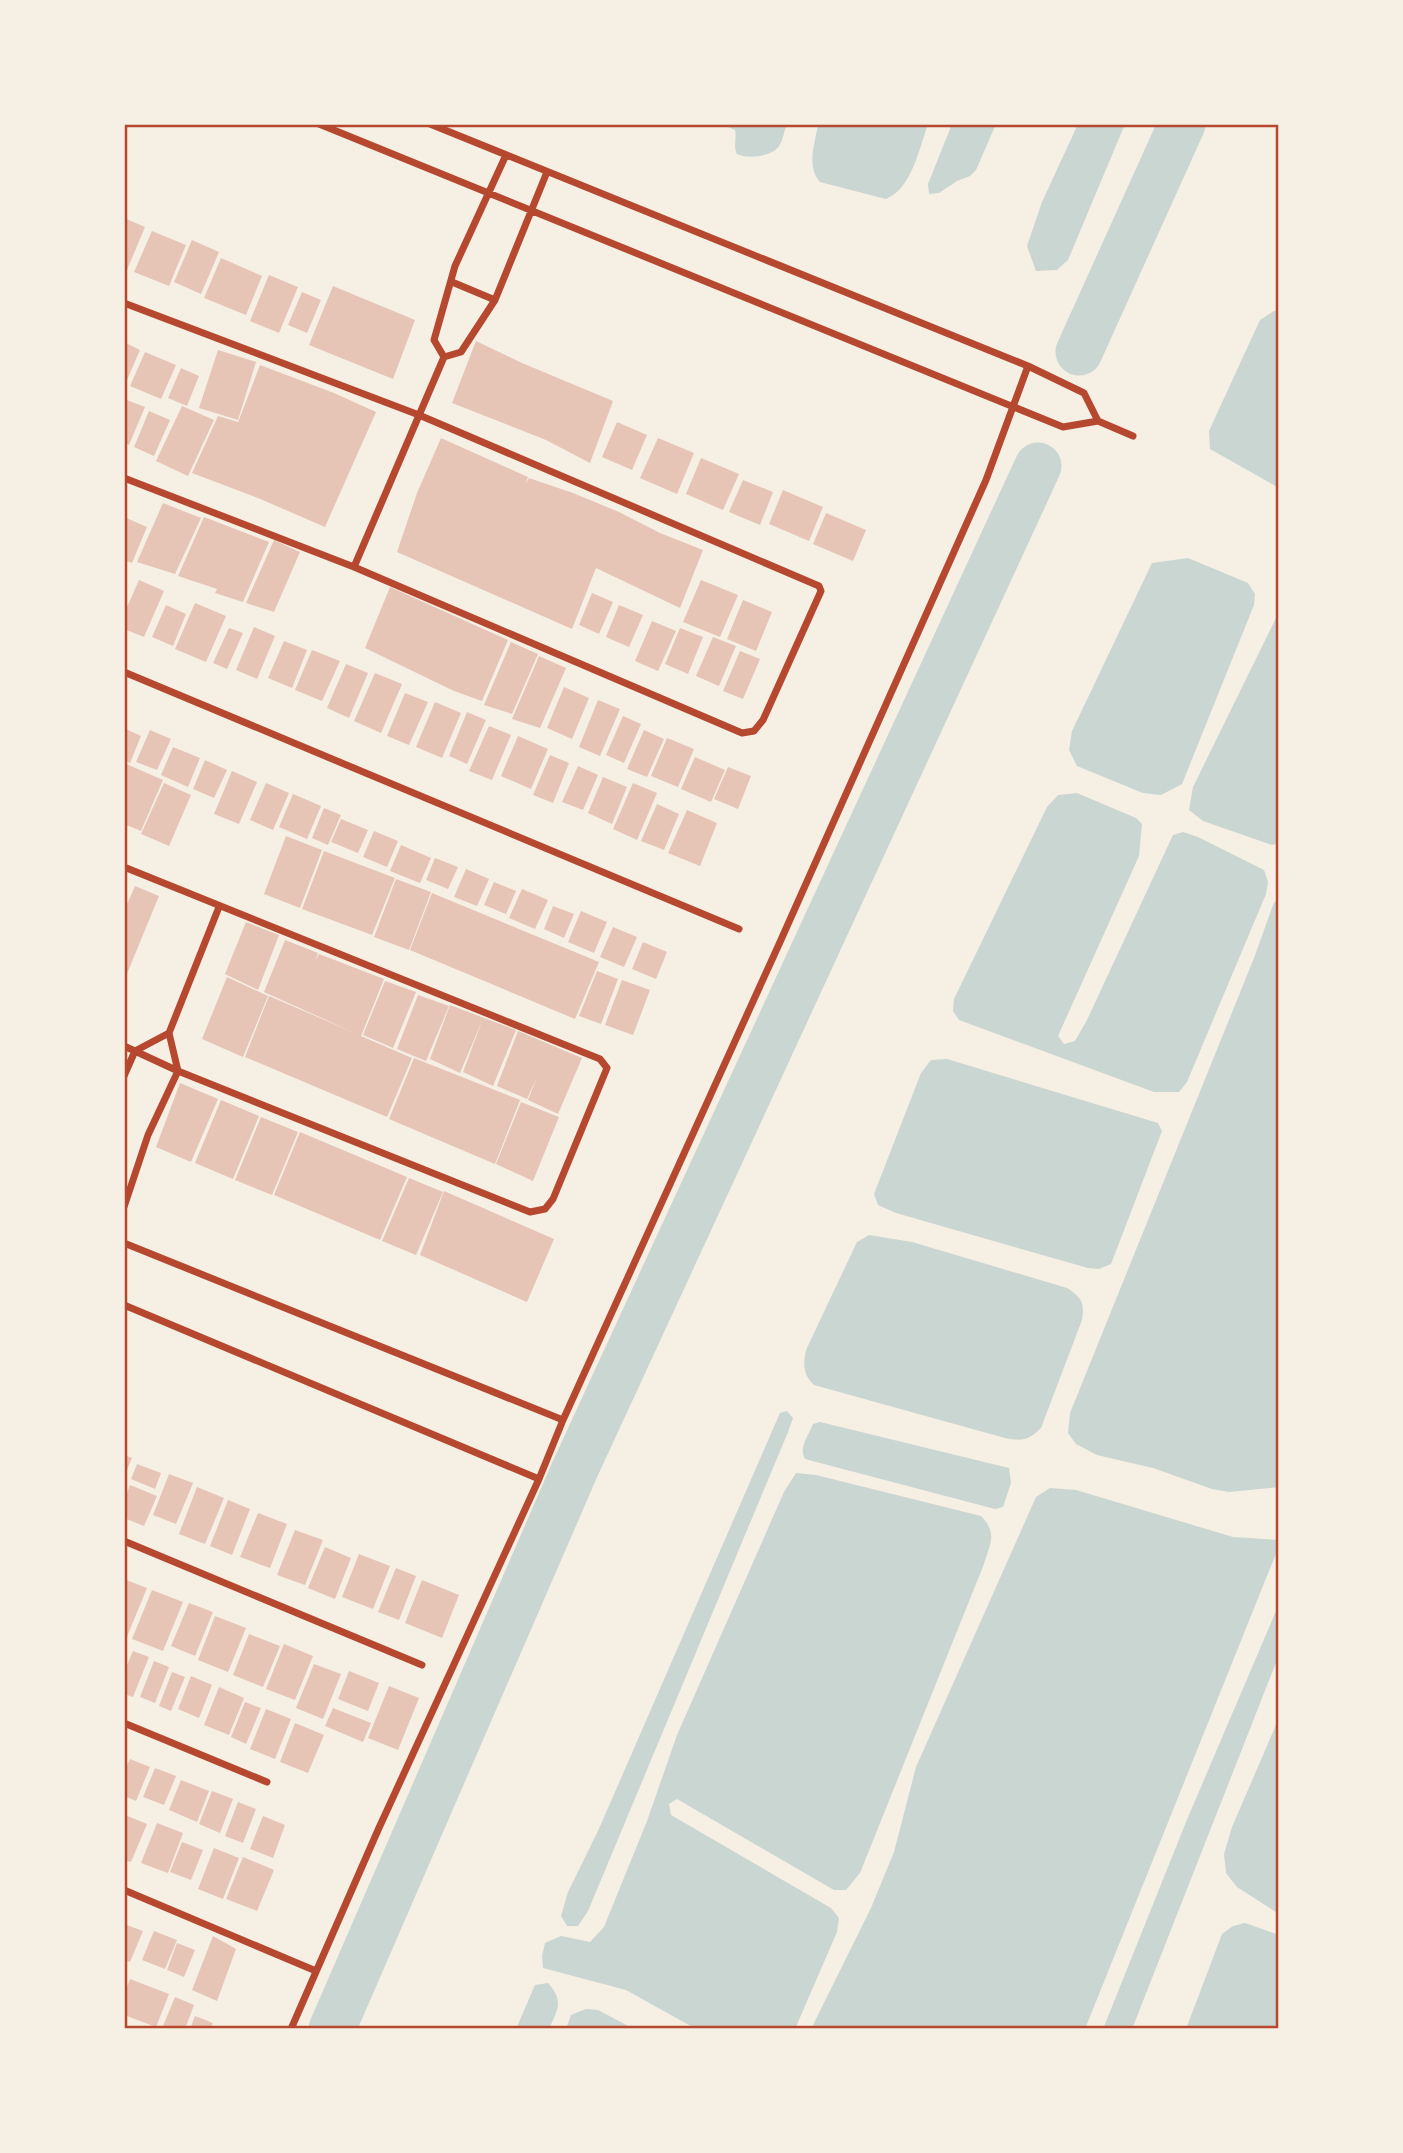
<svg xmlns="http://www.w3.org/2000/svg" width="1403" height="2153" viewBox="0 0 1403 2153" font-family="Lato,sans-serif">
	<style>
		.water { fill: #c9d6d2 }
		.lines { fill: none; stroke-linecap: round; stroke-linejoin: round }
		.river { stroke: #c9d6d2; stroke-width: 47 }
		.building { fill: #e6c5b7 }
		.minor { stroke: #b5482f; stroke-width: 7 }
		.neatline { fill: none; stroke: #b5482f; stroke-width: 2.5 }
	</style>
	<rect width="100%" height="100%" fill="#f6efe4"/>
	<!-- water -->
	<path class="water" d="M721,124H787C784,131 783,140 779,146C772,157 747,159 737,154C733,146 737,139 735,130Z
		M818,124H928C919,149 912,188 886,199L820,182C806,166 815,144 818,124Z
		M952,124H996L976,170L970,176L957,181L939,193L929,194L928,184Z
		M1078,124H1125L1068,260L1057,270L1036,271L1027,246L1042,202Z
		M1274,311L1279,312V488L1210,449L1209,431L1260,320Z
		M1188,558L1248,583L1255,594L1254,605L1182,784L1161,795L1143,793L1077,766L1069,750L1072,731L1152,563Z
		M1279,612V843L1272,845L1203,821L1189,810L1193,787Z
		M1077,793L1136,818L1142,824L1139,856L1058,1036L1064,1044L1075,1041L1087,1020L1173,835L1183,832L1198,837L1264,870L1268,882L1266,894L1187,1082L1179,1092H1154L959,1020L953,1011L954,999L1047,807L1058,795Z
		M1279,896V1487L1229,1492L1212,1489L1153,1468L1097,1455L1076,1444L1068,1433L1070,1413L1254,958L1273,905Z
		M947,1059L1158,1123L1162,1131L1111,1264L1099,1269L1088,1268L896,1213L878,1205L874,1194L921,1073L931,1060Z
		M869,1235L912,1242L1067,1288C1081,1297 1085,1302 1082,1320L1041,1428C1028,1441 1022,1441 1005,1438L814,1385C803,1374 803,1365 806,1350L857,1242Z
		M787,1411L793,1418L788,1432L588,1911L578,1926H567L561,1916L568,1892L598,1831L780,1413Z
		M820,1422L1009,1468L1011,1483L1003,1507L995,1509L805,1459C798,1448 809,1435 813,1424Z
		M796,1473L816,1475L981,1516C998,1533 990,1544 984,1564L860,1873L846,1890H834L677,1799L669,1804L671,1815L831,1908L839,1918L837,1932L795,2029H696L626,1990L543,1968L542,1956L545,1943L561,1936L590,1942L604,1927L647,1821L677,1735L784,1492Z
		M1050,1488L1076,1490L1233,1537L1279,1540V1546L1085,2029H811L871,1908L894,1852L916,1767L1036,1497Z
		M1279,1604V1655L1132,2029H1103L1186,1822Z
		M1279,1718V1914L1237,1887L1226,1873L1224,1854L1232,1827Z
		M1245,1923L1279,1935V2029H1186L1222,1934L1233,1926Z
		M548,1983C564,2001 558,2009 549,2029H516L535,1985Z
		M586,2009L598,2010L634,2029H566L571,2015Z"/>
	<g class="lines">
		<!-- river -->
		<path class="river" d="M1079,352L1182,124
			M332,2029L575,1469L1038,466"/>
	</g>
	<!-- building -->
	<path class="building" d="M124,218L145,227L127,270L124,268Z
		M152,231L186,245L169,286L134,272Z
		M192,240L219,252L201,294L174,282Z
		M221,258L262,276L246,315L204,298Z
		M269,275L298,287L279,333L250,321Z
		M333,286L415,320L393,379L309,345Z
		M302,292L321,300L307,333L288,325Z
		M476,341L522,363L613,401L590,463L546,440L452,403Z
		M124,342L140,350L124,387Z
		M218,350L256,362L238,420L199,408Z
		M145,352L176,365L161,399L130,386Z
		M260,365L334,393L376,412L325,527L258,498L192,473L218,416L238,422L237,425Z
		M181,368L199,376L187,406L168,398Z
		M124,399L145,407L129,445L124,442Z
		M182,406L214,420L188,476L156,461Z
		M149,411L170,420L154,456L134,447Z
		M617,422L647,435L632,470L602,457Z
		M441,438L528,477L525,484L529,478L573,493L619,512L660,533L703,550L680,608L596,568L572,629L397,552L417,493Z
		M658,438L694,453L677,494L640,478Z
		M701,458L739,474L723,510L686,494Z
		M743,480L773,492L760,525L729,512Z
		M783,490L823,507L809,541L769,524Z
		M163,503L201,518L175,574L137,562Z
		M826,513L866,530L853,561L813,544Z
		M124,517L147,527L132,563L124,560Z
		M204,517L269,542L243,602L215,593L217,589L178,576Z
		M274,540L300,552L274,612L246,603Z
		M139,580L164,591L144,637L124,629V614Z
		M701,580L738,595L720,637L683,622Z
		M390,587L508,640L482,701L454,691L365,648Z
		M592,593L613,602L599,634L579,625Z
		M743,600L772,612L756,651L727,639Z
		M195,603L226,616L206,662L175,649Z
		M166,605L186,614L173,646L152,637Z
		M619,605L643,615L629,647L606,637Z
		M652,621L676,631L658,671L635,661Z
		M254,627L275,636L257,679L236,670Z
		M229,628L243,633L227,669L213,663Z
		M680,628L703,637L688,674L665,664Z
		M713,637L736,646L719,686L696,676Z
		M284,641L307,650L292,688L268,678Z
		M511,642L538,654L512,714L484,705Z
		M312,650L340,661L322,701L295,690Z
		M740,651L760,659L743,699L723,691Z
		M539,656L566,668L540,728L512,719Z
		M346,664L368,673L349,718L327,708Z
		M375,673L402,684L381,733L354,721Z
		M564,687L589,698L572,739L547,728Z
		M405,693L428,702L409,745L387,736Z
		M598,700L620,709L600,756L579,747Z
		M435,702L461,713L442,758L416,747Z
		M467,712L486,720L467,764L449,756Z
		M623,716L641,724L624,763L606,755Z
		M489,726L511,735L492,780L469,771Z
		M124,728L141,736L130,763L124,761Z
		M150,730L171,739L157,770L136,762Z
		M644,730L664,739L647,777L627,769Z
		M518,736L548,749L531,789L501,776Z
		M667,738L694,749L678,787L651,776Z
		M173,747L200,758L188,787L161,775Z
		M550,755L569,763L553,803L533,795Z
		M695,757L725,770L711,802L681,789Z
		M205,760L227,770L214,798L193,789Z
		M124,763L163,780L141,831L124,824Z
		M578,766L598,775L583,810L562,802Z
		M728,767L751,776L738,809L714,799Z
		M232,771L257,782L239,824L214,814Z
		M603,777L627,787L612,824L588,813Z
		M164,783L191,795L169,846L141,834Z
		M266,783L289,793L273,830L250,820Z
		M633,783L657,793L637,840L613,829Z
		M293,794L321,806L307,839L279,827Z
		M657,804L679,814L664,850L641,841Z
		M324,808L341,815L328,845L312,838Z
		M687,810L717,823L700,866L668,853Z
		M341,819L368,830L358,853L331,842Z
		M374,831L398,841L387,867L363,857Z
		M286,836L322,850L300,908L264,894Z
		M401,845L431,858L420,883L390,871Z
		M324,851L395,878L372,935L302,909Z
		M435,858L458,867L448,889L426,880Z
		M466,869L489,879L477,906L454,897Z
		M396,879L431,892L409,950L374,937Z
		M494,882L516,891L506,914L484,905Z
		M135,886L159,896L124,981V911Z
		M522,889L548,900L535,929L509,918Z
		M432,893L599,962L575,1019L410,950Z
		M553,906L574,914L564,938L544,929Z
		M581,911L607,922L594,953L568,942Z
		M246,922L279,935L258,990L225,974Z
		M613,927L637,937L624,967L600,957Z
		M285,940L318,953L315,961L319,954L384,979L361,1036L412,1058L387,1117L245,1057L269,996L355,1033L264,992Z
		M643,942L667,952L656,979L632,969Z
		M597,971L618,979L601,1024L579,1016Z
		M227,977L268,996L243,1057L202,1039Z
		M622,980L650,990L633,1035L605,1025Z
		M385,981L416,992L393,1048L363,1035Z
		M418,995L449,1006L426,1061L397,1049Z
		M450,1005L516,1030L493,1086L463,1072L482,1021L460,1073L430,1059Z
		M518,1031L582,1058L558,1114L528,1100L537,1077L527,1099L497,1086Z
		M414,1058L520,1100L495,1164L389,1119Z
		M180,1083L218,1099L191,1162L156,1147Z
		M221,1100L259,1116L233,1179L195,1163Z
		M521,1102L559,1117L533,1181L496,1164Z
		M261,1117L298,1132L272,1195L235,1180Z
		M300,1132L407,1177L380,1240L274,1195Z
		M409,1178L443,1192L416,1255L382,1241Z
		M444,1191L554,1239L527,1302L420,1255Z
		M124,1455L132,1458L124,1477Z
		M137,1464L161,1473L155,1489L131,1479Z
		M169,1474L193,1483L176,1524L153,1515Z
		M130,1485L157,1496L144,1526L124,1518V1501Z
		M197,1487L224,1498L205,1544L179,1534Z
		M228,1500L250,1509L232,1555L210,1546Z
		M258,1513L287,1524L270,1568L240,1557Z
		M295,1530L323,1540L305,1585L277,1575Z
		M325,1547L351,1558L335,1599L308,1588Z
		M359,1554L390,1566L373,1609L342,1597Z
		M396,1568L416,1576L399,1620L378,1612Z
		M126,1580L147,1588L124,1644V1584Z
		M422,1580L459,1595L442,1638L405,1623Z
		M152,1590L183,1602L163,1651L132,1639Z
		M189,1603L213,1612L195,1656L171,1646Z
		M215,1616L246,1628L228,1672L198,1660Z
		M249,1634L280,1646L263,1687L233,1675Z
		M284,1644L313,1656L295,1700L266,1689Z
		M133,1651L149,1657L133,1697L124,1694V1672Z
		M154,1661L169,1667L155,1703L140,1697Z
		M314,1664L341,1674L323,1719L296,1708Z
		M349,1671L379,1683L368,1711L338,1699Z
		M172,1672L185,1677L171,1711L159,1706Z
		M191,1676L212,1685L199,1718L178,1709Z
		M389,1686L419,1698L398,1750L368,1738Z
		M219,1687L244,1698L229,1735L204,1725Z
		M245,1702L261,1708L246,1744L231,1737Z
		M333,1708L371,1723L363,1742L325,1726Z
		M266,1709L291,1719L275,1759L250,1749Z
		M295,1723L324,1735L308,1773L280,1762Z
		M130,1759L150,1767L136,1801L124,1796V1772Z
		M155,1768L176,1776L164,1805L143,1797Z
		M181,1780L209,1791L197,1822L169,1810Z
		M212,1791L233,1799L220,1833L199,1824Z
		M238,1802L256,1809L243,1843L225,1836Z
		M125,1815L147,1824L131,1862L124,1860Z
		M263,1816L285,1825L273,1858L250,1849Z
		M157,1823L183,1833L168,1873L141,1863Z
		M182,1842L203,1850L191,1880L170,1872Z
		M214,1848L239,1858L223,1899L198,1889Z
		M243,1857L274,1870L257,1911L226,1899Z
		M124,1924L143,1931L130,1962L124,1960Z
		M154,1931L177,1940L165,1969L142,1960Z
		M213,1936L236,1949L217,2001L192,1990Z
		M177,1943L195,1950L184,1977L167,1970Z
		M130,1979L169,1994L156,2027L124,2015V1993Z
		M175,1997L194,2005L185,2029H171L163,2026Z
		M195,2016L213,2023L210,2029H190Z"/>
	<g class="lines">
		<!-- minor -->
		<path class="minor" d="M319,124L1063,427L1098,421L1133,436
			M430,124L1028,366L1084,393L1098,421
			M452,282L495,300
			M124,303L419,415L819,586L821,591L763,720L754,731L742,733L354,567L124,478
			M444,357L434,340L455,266L506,155
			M354,567L444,357L461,352L495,300L547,172
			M124,672L739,929
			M124,867L600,1059L607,1068L553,1199L545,1209L530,1212L178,1071L124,1046
			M124,1076L135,1051L169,1033
			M124,1207L148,1135L178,1071L169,1033L219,907
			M124,1243L563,1420
			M124,1305L539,1479
			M124,1541L422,1665
			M124,1723L267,1782
			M124,1890L316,1971
			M291,2029L378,1830L539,1479L563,1420L780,942L986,480L1028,366"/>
	</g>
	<!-- border -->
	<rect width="1403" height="2153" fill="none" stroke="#f6efe4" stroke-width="252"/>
	<rect x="126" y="126" width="1151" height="1901" class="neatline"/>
</svg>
